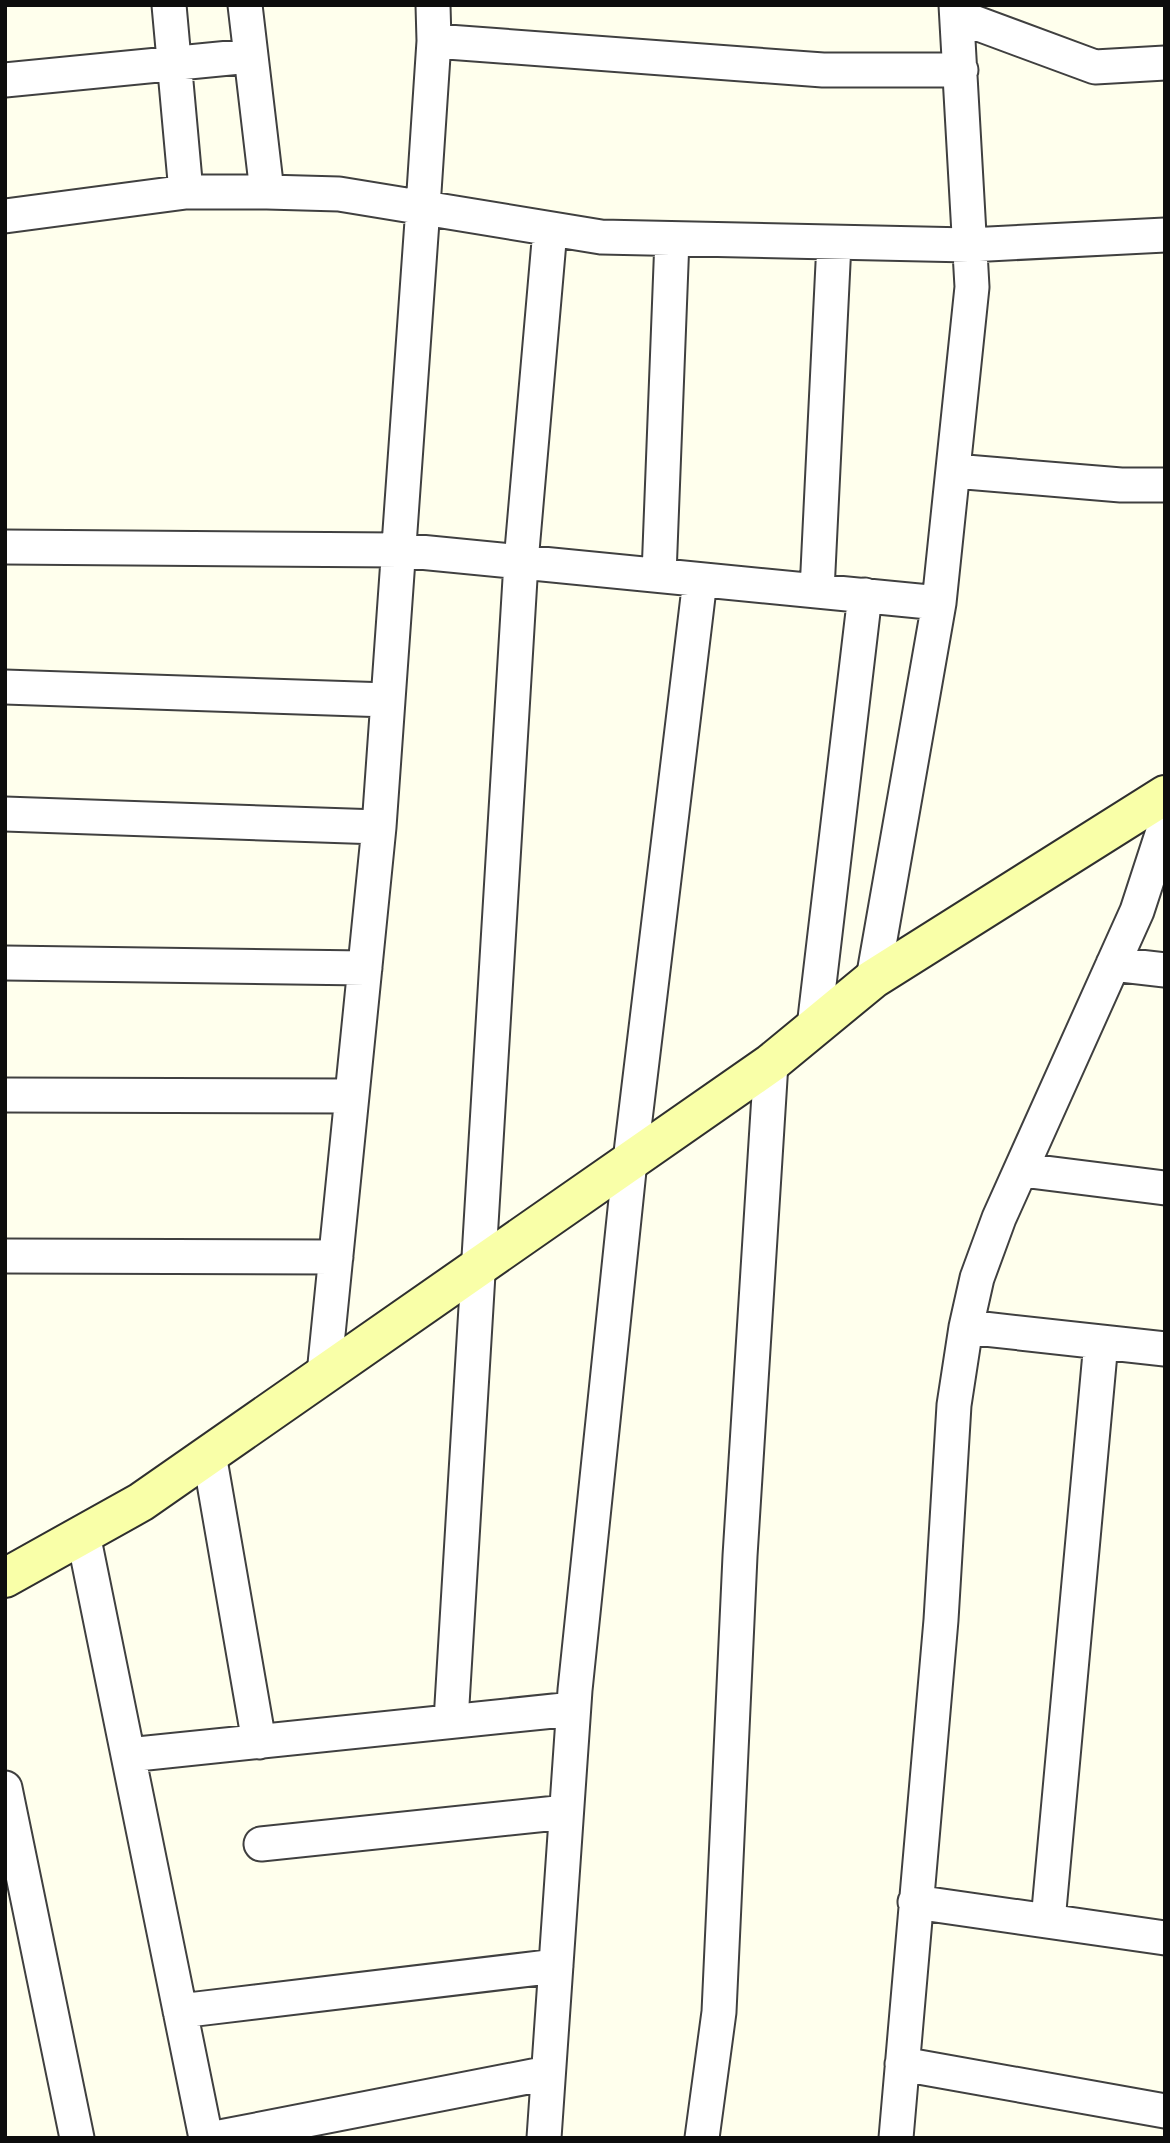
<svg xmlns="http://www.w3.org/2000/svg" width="1170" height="2143" viewBox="0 0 1170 2143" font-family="Spectral,serif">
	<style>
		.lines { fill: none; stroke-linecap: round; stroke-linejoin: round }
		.street-casing { stroke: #404040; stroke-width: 37 }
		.secondary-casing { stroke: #2f2f2f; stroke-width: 42 }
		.street { stroke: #fff; stroke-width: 33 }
		.secondary { stroke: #f9ffa8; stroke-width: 38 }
	</style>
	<rect width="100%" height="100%" fill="#ffffed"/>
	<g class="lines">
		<defs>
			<path id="street" d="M169,5L186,192
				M245,5L267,192
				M957,16L1095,67L1165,63
				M434,41L823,70H961
				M5,80L250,56
				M5,216L186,192H267L339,194L601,237L969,245L1165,235
				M954,471L1121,485H1165
				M5,547L399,550L939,603
				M659,575L672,239
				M817,591L834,243
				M5,687L388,700
				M5,814L379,827
				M5,963L365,968
				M1113,964L1165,970
				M873,979L939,603L972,287L956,5
				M814,1027L865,595
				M5,1095L352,1096
				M1022,1170L1165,1188
				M5,1256L336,1257
				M966,1327L1165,1349
				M324,1374L379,827L423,207L434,41L433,5
				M209,1454L259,1742
				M83,1534L206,2138
				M451,1721L521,562L550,230
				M128,1755L573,1709
				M5,1788L77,2138
				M261,1844L566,1812
				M915,1902L1165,1938
				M1048,1921L1101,1342
				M180,2011L556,1966
				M902,2064L1165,2111
				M215,2138L548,2073
				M544,2138L575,1690L630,1161L700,580
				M702,2138L719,2012L740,1556L771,1063
				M896,2138L941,1620L954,1405L966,1327L977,1278L999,1218L1137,911L1165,825"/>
			<path id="secondary" d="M5,1578L141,1502L771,1063L873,979L1165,795"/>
		</defs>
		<!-- street casing -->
		<use href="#street" class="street-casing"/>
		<!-- secondary casing -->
		<use href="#secondary" class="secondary-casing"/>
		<!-- street -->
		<use href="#street" class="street"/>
		<!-- secondary -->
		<use href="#secondary" class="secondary"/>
	</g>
	<!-- border -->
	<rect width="1170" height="2143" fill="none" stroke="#0d0d0d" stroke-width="14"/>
</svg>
